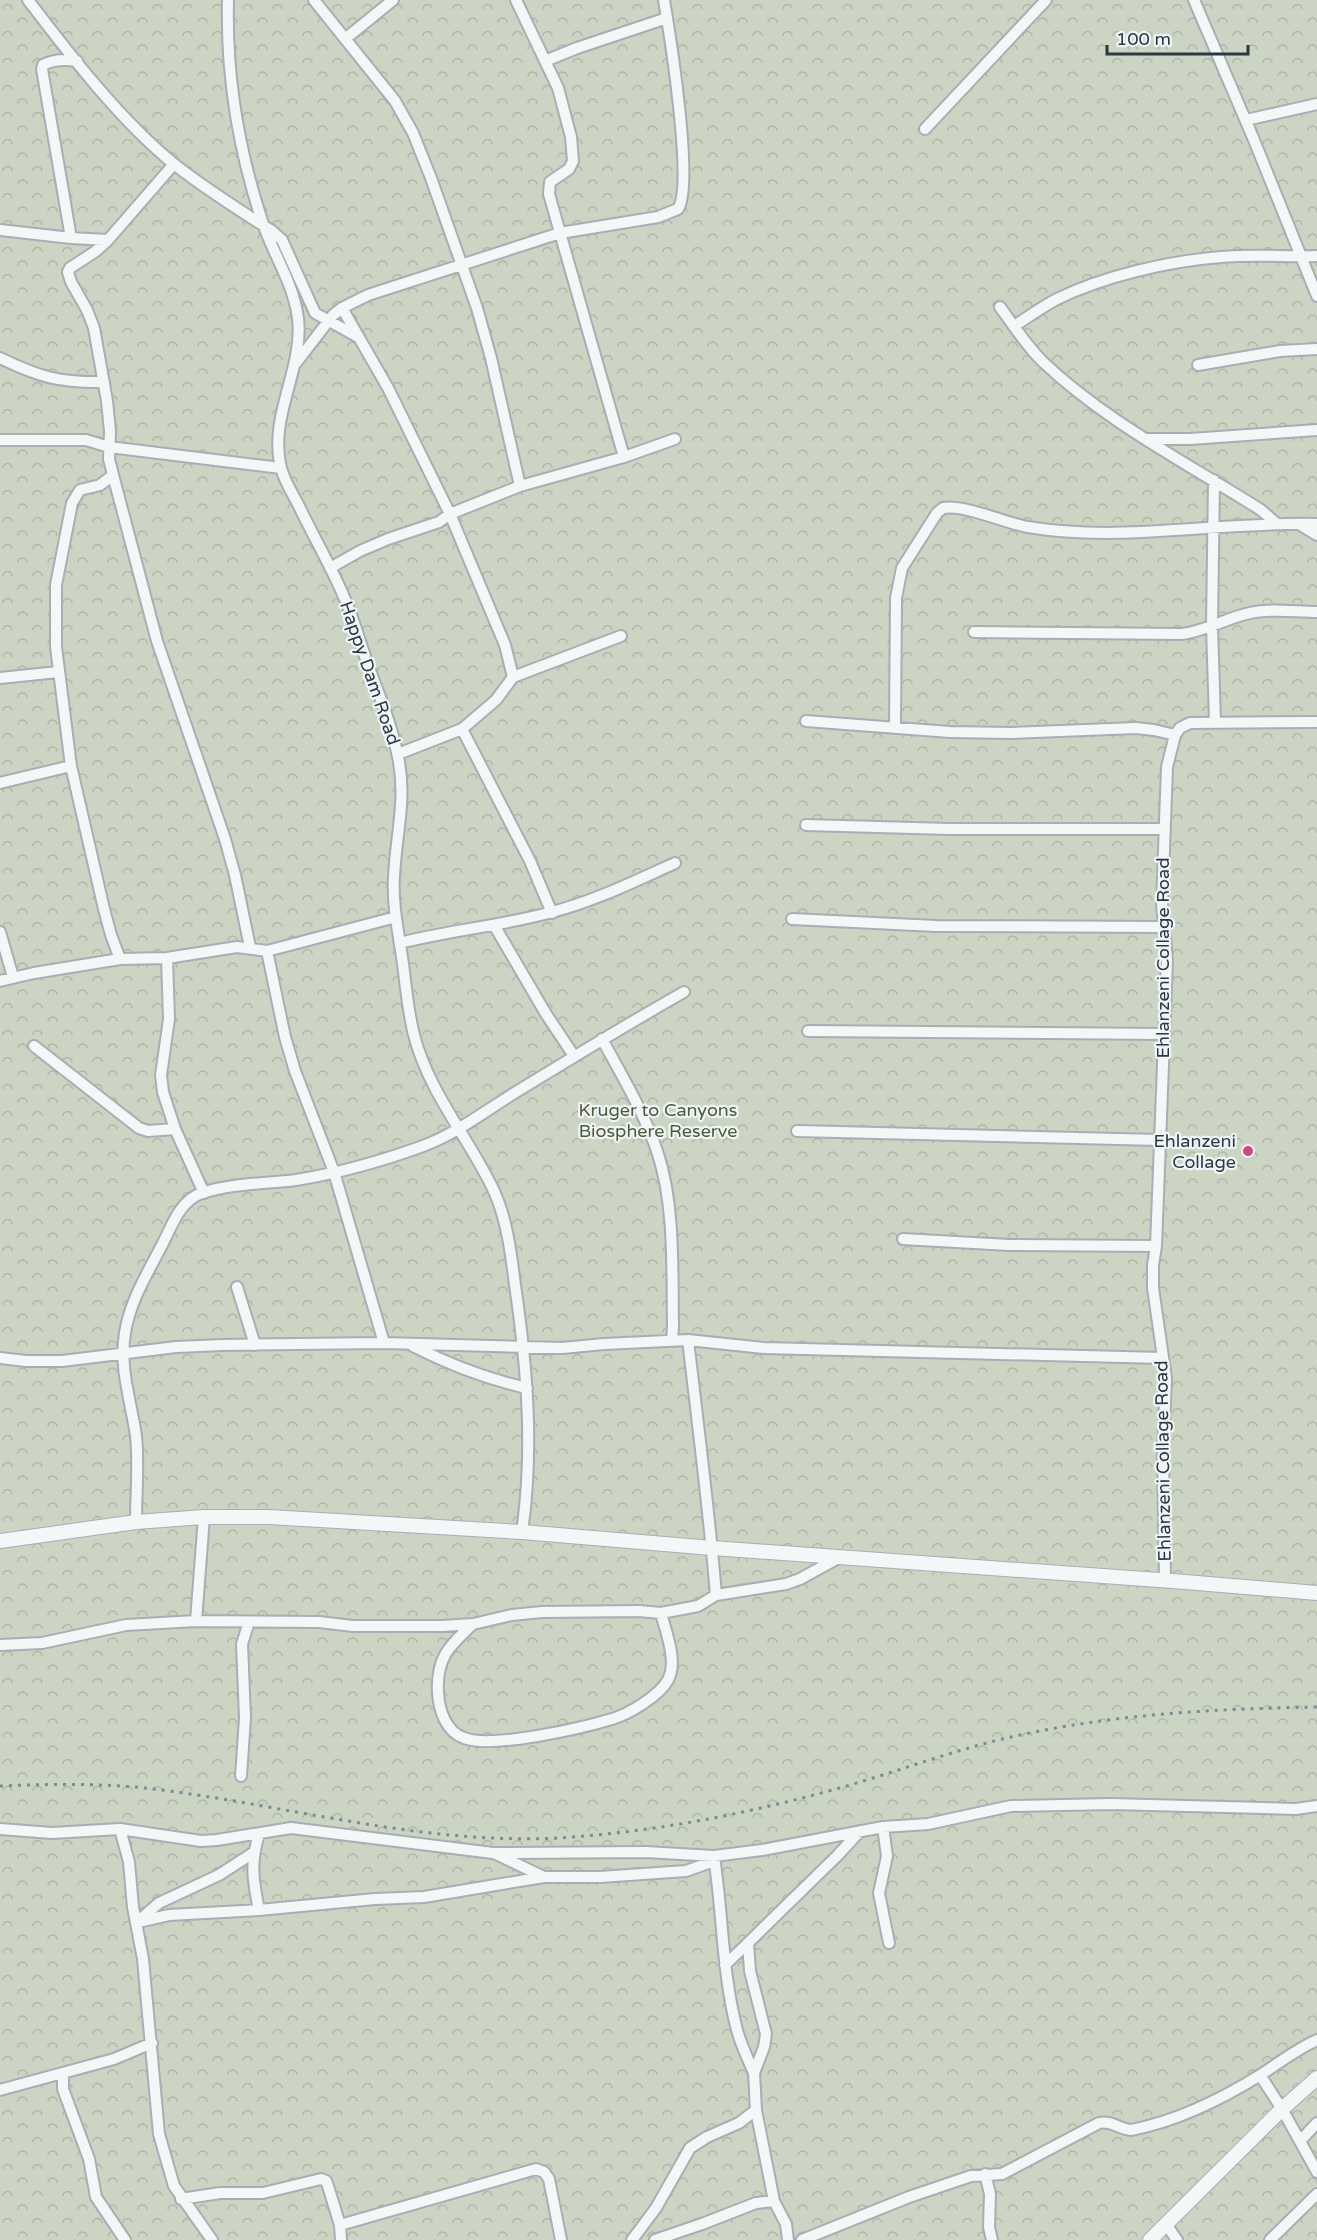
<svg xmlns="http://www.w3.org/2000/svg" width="1317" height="2240" viewBox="0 0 1317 2240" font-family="'Varela Round',sans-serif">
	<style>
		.park { fill: url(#park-crowns) }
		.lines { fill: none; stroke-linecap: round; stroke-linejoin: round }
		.minor-casing { stroke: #a7afb4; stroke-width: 14 }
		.tertiary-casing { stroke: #a7afb4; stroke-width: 16 }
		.minor { stroke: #f4f7f8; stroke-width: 10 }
		.tertiary { stroke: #f4f7f8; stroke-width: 14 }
		.rail { stroke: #7b8b93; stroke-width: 3; stroke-dasharray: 3 6; stroke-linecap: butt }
		.poi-dot { fill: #cd4881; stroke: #f1f5f7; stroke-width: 2 }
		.labels { text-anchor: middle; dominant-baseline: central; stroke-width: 4.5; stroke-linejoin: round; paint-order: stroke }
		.street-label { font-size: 18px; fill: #2a3942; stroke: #f1f5f7 }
		.park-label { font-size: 18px; fill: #495d37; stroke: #f1f5f7 }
		.poi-label { font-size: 18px; fill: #2a3942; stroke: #f1f5f7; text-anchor: end }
	</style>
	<defs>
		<pattern id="park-crowns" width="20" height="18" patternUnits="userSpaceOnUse" patternTransform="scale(1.5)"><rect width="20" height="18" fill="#ccd4c3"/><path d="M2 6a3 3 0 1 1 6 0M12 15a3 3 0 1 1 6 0" fill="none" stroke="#afb7a9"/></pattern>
	</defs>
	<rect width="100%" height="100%" fill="#e2e7ea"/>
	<!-- park -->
	<path class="park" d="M0,0H1317V2240H0Z"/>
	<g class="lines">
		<defs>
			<path id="minor" d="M28,0C70,55 120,120 174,164C204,188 239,210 272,231L282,240L315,313L358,337
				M228,0C226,74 239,151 262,221C273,254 293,282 298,318C304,369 268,417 281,468C284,480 292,493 298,504C313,536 331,566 344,597C354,619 360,643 368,665C379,695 392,726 398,757C407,798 396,835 394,876C392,905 399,935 403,964C406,987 408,1012 414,1035C429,1093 469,1138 494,1191C507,1220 511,1253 515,1285C527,1367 534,1449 522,1532
				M314,0L395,101L413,133L431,178L477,308L491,358L520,486
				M516,0L558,88L571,137L573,161L569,169L550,182L549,194L624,457
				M1194,0L1254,140L1317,296
				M345,39L393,0
				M545,61L577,48L667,18
				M1246,120L1317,104
				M925,129L1046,0
				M174,164L108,240L96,251L70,268L68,272L71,282L87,310L94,328L107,401L110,431L109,459L113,475L157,641L225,839L235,875L250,947
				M0,230L71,238L108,240
				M71,238L42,69L43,65C54,59 65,59 77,61
				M1000,307C1013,325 1026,345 1042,361C1106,422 1187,463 1261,510L1276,523
				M342,308L388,388L450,514L505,645L513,677
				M1014,326C1028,317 1042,307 1057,299C1104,276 1169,261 1221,257C1253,254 1285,257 1317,256
				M0,358C39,377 60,383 104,382
				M296,363L333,315L342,308L368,295L560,233L658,217L678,209C694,185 670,35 664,0
				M1198,365L1280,351L1317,349
				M1147,439H1190L1317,430
				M0,440H86L109,447L281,468
				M113,475L100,485L80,490L72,503L56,585V647L71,766L104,909L111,935L120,959
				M1214,480L1212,626L1215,722
				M1299,524L1317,535
				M330,568L360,551L388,539L439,522L450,514L520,486L624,457L675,439
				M974,632L1182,634C1206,631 1226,618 1250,613C1272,608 1295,612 1317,612
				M0,678L58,672
				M806,721L950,732L1011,733L1136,728L1154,730L1175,735
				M895,727L896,598L902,568L937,513L943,508C964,504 1005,523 1028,527C1123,543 1221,521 1317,524
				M462,729L530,861L552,913
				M398,754L462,729L496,700L513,677L621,636
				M0,783L71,766
				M806,825L949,829H1165
				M792,919L936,926L1163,927
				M494,925L546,1014L574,1056
				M0,932L13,977
				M400,943C450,930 502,926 552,912C595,901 635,881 675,863
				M267,951L285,1037L295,1071L334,1172L384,1343
				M167,958L169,1019L161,1075L163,1092L175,1129L204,1193
				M0,981L34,973L120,959L167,958L237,947L267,951L396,917
				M808,1031L1165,1034
				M602,1039C622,1076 645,1114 658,1154C675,1206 672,1271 673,1326L672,1340
				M34,1046L139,1128L148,1131L175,1129
				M797,1131L1159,1140
				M903,1239L1009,1245L1156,1246
				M237,1287L255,1345
				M688,1340C698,1425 709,1510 716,1595
				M413,1346C450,1365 487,1379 527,1388
				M0,1358L26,1361H62L176,1347L222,1345L384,1343L562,1348L604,1344L688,1340L764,1348L1162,1358
				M136,1522C136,1493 139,1464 136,1436C131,1401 119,1368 125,1333C130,1300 149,1271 164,1241C173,1223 181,1200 202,1193C232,1183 265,1184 296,1180C339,1173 382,1161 423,1146C458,1133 489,1108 521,1089C575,1056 629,1023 684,992
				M1165,1580L1163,1451L1166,1378L1153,1288V1265L1156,1246L1167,961L1162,904L1167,767L1175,735L1180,728L1190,723L1317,722
				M196,1621L204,1517
				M473,1624C449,1646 436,1658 438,1693C439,1710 446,1732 464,1738C492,1749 582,1728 612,1719C629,1714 659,1696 668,1680C678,1661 666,1633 661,1613
				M0,1645L42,1643L126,1625L196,1621L319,1622L353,1626H442L473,1624L512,1615L542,1612L639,1611L661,1613L698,1606L716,1595L786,1584L800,1579L840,1557
				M241,1776L245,1718L242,1644L249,1622
				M883,1827L887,1856L879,1893L889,1943
				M0,1829L52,1833L120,1829L201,1841L217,1840L291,1828L493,1853L646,1852L714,1856L762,1850L883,1827L928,1824L1011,1806L1111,1804L1296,1809L1317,1806
				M120,1829L129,1862L133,1907L143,1959L159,2134L174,2186L212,2240
				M259,1834C250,1863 253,1881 259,1910
				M496,1854L544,1877
				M714,1857C723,1914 722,1974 737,2030C741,2045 748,2059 754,2073
				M138,1921L159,1903L219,1875L253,1853
				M138,1922L169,1915L259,1910L375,1899L424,1897L544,1877H600L686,1871L714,1861
				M725,1965L748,1943
				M63,2073V2089L89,2159L96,2197L125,2240
				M1260,2075L1282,2109L1317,2172
				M0,2090L114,2059L152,2043
				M1300,2141L1317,2123
				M985,2174L990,2194L989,2227L992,2240
				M181,2199L220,2193H263L321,2179L326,2181L328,2186L340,2225L341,2240
				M1166,2224L1177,2240
				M340,2225L536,2169L544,2172L549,2179L561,2240
				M632,2240L656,2208L690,2148L707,2137L739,2123L756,2110
				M655,2240L702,2224L756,2203L774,2201
				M788,2240L786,2224L774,2201L756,2110L754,2073L764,2047L766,2034L750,1971L748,1943L837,1856L860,1831
				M802,2240L909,2197L971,2176L1002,2174L1099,2123C1111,2120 1119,2129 1131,2130C1178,2121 1222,2099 1262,2074C1280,2062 1297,2049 1317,2040
				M1270,2240L1317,2194"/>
			<path id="tertiary" d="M0,1541L136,1522L204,1517H269L522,1532L712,1548L1173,1581L1317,1593
				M1150,2240L1282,2109L1317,2078"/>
		</defs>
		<!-- minor casing -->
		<use href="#minor" class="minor-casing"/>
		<!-- tertiary casing -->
		<use href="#tertiary" class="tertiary-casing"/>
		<!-- minor -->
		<use href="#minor" class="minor"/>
		<!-- tertiary -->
		<use href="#tertiary" class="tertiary"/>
		<!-- rail -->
		<path class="rail" d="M0,1786C51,1784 103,1783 154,1789C293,1806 432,1848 573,1837C666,1830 754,1812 843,1787C899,1771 954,1750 1011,1737C1113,1714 1212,1709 1317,1707"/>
	</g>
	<!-- markers -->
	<circle class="poi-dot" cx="1248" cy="1151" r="6"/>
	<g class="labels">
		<!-- street labels -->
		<g class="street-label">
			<text transform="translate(370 673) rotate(71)">Happy Dam Road</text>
			<text transform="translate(1163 958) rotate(-90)">Ehlanzeni Collage Road</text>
			<text transform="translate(1163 1461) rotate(-91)">Ehlanzeni Collage Road</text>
		</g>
		<!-- park labels -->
		<g class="park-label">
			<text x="658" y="1110">Kruger to Canyons<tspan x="658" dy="21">Biosphere Reserve</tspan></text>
		</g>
		<!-- poi labels -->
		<g class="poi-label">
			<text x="1236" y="1141">Ehlanzeni<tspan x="1236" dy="21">Collage</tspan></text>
		</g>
	</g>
	<!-- scale -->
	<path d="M1107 45v9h141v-9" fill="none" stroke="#2a3942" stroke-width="3"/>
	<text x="1116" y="45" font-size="18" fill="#2a3942" stroke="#f1f5f7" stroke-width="4.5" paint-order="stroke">100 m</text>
</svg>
